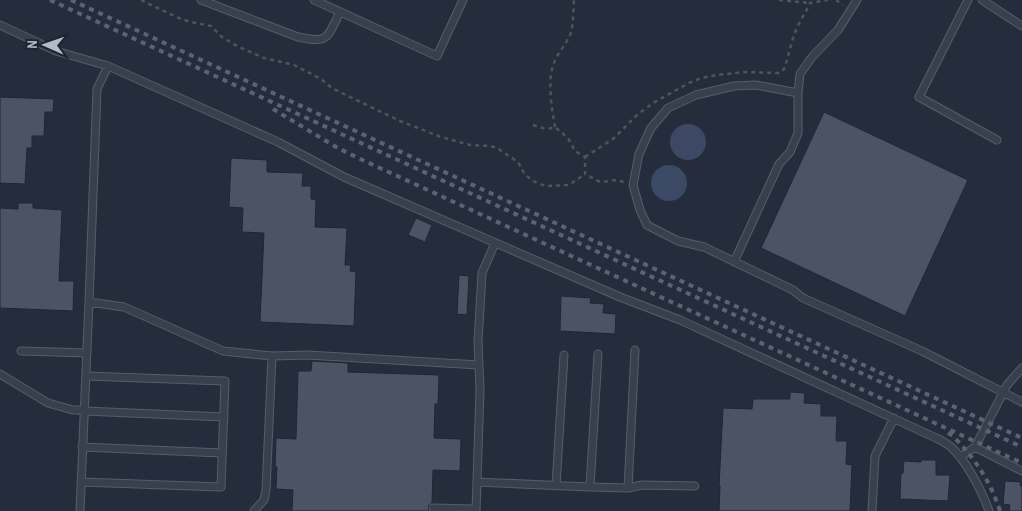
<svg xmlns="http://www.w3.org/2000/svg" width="1022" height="511" viewBox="0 0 1022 511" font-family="'Archivo Narrow',sans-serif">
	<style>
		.water { fill: #3c4964 }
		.building { fill: #4b5364; stroke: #202633 }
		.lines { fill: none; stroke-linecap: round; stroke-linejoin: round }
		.lane-casing { stroke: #575d6a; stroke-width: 9 }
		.path { stroke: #47575c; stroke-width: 2.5; stroke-dasharray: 4 4; stroke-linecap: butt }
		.lane { stroke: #393f4c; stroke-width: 7 }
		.rail { stroke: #5b6373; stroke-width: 4; stroke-dasharray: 5 5; stroke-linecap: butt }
	</style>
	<rect width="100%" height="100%" fill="#252d3c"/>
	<!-- water -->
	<path class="water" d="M670 142a18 18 0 1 1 36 0a18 18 0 1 1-36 0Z
		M651 183a18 18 0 1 1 36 0a18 18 0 1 1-36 0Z"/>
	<!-- building -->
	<path class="building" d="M0,97L54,99L53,112H45L44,136H32V148H27L25,184L0,183Z
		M824,112L968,180L905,316L761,248Z
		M231,158L267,160V172L303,173L302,186H311V199L316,200L315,227L347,228L345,265H351L350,271L356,272L354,326L260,322L264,233L242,232L243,208L229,207Z
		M18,203H33V208L62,210L59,281H74L73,311L0,308V208L18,209Z
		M416,218L432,225L425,242L408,235Z
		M459,275L469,276L467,315L457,314Z
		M561,296L591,298L590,303L604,304L603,313L616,314L615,334L560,331Z
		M312,361L348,363V372L439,375L438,404H435L434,438L461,439L460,471L433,470L432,503L428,506L429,511H292L293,490L276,489L277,467L275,466L276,438L296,439L298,371H311Z
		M790,392L805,393L804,403L821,404V416H837L836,441H847L846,464L852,465L850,511H719L720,486H719L723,408L752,409L753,399H790Z
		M921,460H936V475H950L948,501L900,499L901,473H903L904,461L921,462Z
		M1005,481L1021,482L1020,486H1022V511H1009L1010,505L1003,504Z"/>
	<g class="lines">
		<defs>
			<path id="lane" d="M201,0L298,37C329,44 327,38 340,12
				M314,0L437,56L463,0
				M968,0L919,97L997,140
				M982,0L1022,26
				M0,25L56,51L108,66L278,142L344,177L620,297L680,320L936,438C941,440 946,443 950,446C966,460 982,491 989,511
				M798,93L756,85L734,86L696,95L668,108L651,128L639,154L633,185L640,210L647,225L678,241L704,247L793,290L803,298L922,351L1022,402
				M734,262L779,164L790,152L798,133V93L800,74L812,57L838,30L857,0
				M89,302L97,89L108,66
				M21,351L87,353
				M0,374L48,403L73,410H84
				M84,411L224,417
				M82,447L222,453
				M975,447L1007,385L1022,368
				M960,457L975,447L1022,471
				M81,482L221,487L225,381L86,376
				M477,482L590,487L628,488L642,485L695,486
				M556,486L564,355
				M590,487L598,354
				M628,488L635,350
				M433,508L476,509
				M80,511L89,302L124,307L223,351L272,356L307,355L479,365
				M254,511L264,500L266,490L272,356
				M476,511L480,390L478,342L482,273L495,243
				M872,511L875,456L894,418"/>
		</defs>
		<!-- lane casing -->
		<use href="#lane" class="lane-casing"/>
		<!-- path -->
		<path class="path" d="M141,0L147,3L181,19L191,22L211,26L222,37L237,46L264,58L294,65L321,79L332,88L344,94L400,121L441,137L470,145L490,146L497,148L518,162L524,173L530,179L537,183L546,186L569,185L585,174
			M779,0L810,3
			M836,0L843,5
			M533,125C541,128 547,130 555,127L568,138L575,151L585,157V174L598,181L603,182L616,180L624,182
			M555,127C552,111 548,84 552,69C555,56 565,46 570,35C574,23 573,12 574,0
			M585,157L613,139L637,115L653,103L689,83L701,78L717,75L746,72L779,73L784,69C789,56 791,41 797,28C801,19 806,12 810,3L828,0"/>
		<!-- lane -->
		<use href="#lane" class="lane"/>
		<!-- rail -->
		<path class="rail" d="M50,0L1022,447
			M71,0L1022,438
			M273,109L336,147L356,157L1022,463
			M948,433L953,436C975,459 990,480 1000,511"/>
	</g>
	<!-- north arrow -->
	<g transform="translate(45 45) rotate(272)" stroke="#1e2431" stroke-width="4" paint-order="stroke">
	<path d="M0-4L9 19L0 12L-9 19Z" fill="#b5bac7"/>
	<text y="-8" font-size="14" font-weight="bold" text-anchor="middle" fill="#b5bac7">N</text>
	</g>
</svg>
